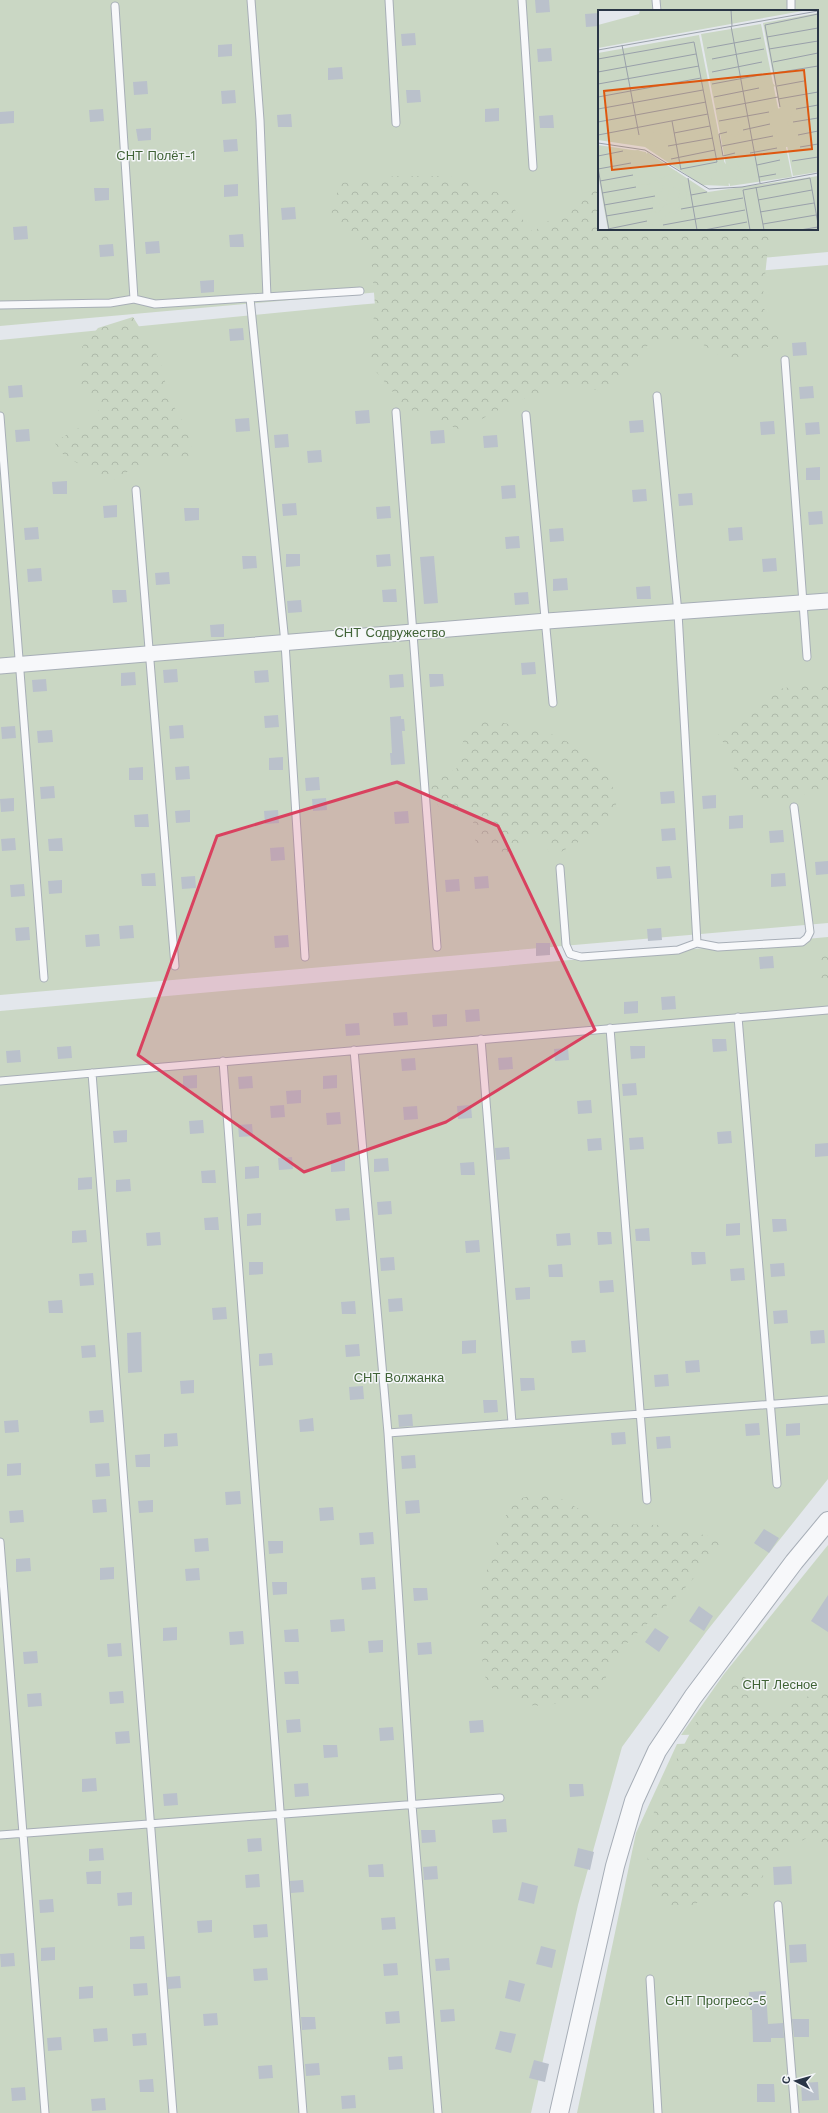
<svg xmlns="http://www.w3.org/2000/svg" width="828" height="2113" viewBox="0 0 828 2113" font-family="'Work Sans',sans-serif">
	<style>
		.green { fill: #cad7c4; fill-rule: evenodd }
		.forest { fill: url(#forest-crowns) }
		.building { fill: #bac1cb }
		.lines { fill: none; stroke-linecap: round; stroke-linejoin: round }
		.service-casing { stroke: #a7aeb7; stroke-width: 9 }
		.minor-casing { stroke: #a7aeb7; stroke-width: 17 }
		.tertiary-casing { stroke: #a7aeb7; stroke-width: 20 }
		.service { stroke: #f7f8fa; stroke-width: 7 }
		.minor { stroke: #f7f8fa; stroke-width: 15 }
		.tertiary { stroke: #f7f8fa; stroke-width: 18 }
		.marked { fill: #d9415f; fill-opacity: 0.2; stroke: #d9415f; stroke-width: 3; stroke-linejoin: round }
		.labels { text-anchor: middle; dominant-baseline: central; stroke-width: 3; stroke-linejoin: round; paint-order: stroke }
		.park-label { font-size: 13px; fill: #406336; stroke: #f4f6f9 }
		.inset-road { fill: none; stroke: #99a0aa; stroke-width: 1 }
		.view { fill: #de570f; fill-opacity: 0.15; stroke: #de570f; stroke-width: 2 }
		.inset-edge { fill: none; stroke: #293546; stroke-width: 2 }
	</style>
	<defs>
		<pattern id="forest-crowns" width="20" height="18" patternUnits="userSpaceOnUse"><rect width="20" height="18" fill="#cad7c4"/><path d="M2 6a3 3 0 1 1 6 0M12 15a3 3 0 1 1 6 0" fill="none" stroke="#aeb9aa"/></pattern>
	</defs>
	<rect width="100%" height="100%" fill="#e3e7ec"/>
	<!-- green -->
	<path class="green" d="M0,0H828V252L0,326ZM599,11H817V229H599Z
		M828,265V923L0,995V340L356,305Z
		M828,937V1479L706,1632L622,1747L578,1905L531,2113H0V1011Z
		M828,1545V1731L681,1735L724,1674Z
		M828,1738V2113H577L636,1833L677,1744Z"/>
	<!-- forest -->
	<path class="forest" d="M395,176H449L502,194L533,232L599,184V229H774L768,248L762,304L780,342L730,362L694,339L652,341L606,391L558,386L512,403L461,430L406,408L369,363L375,306L371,254L329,221L340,183Z
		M133,317L160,360L169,398L193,439L188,459L146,461L113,480L65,457L54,442L91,421L103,404L78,390L82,347L98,328Z
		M828,681V788L771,803L737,785L731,753L718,735L750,708L779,689Z
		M485,719L547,732L597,756L619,800L598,831L552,857L536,828L509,853L476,846L472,812L440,809L427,786L459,767L464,736Z
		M828,942V984L820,977L822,943Z
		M547,1491L606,1524L661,1525L725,1540L687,1586L624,1646L593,1700L534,1706L487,1686L480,1647L482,1584L511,1501Z
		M736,1671L749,1680L753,1696L763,1709L778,1712L828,1686V1844L823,1845L807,1838L776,1854L766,1868L759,1886L746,1896L730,1901L715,1893C688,1907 683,1916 655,1897L647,1865L652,1818L664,1783L696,1722Z"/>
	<!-- building -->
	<path class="building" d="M535,0H549L550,12L536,13Z
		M599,13V26L586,27L585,14Z
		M415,33L416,45L402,46L401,34Z
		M232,44V56L218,57V45Z
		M551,48L552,61L538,62L537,49Z
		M342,67L343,79L328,80V68Z
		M147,81L148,94L134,95L133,82Z
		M235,90L236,103L222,104L221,91Z
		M406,90H420L421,102L407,103Z
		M499,108V121L485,122V109Z
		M103,109L104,121L90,122L89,110Z
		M14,111V123L0,124V112Z
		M291,114L292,127H278L277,115Z
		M553,115L554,128H540L539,116Z
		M151,128V140L138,141L136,129Z
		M237,139L238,151L224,152L223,140Z
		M238,184V196L224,197V185Z
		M94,188H109V200L95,201Z
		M295,207L296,219L282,220L281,208Z
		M27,226L28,239L14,240L13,227Z
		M243,234L244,247H230L229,235Z
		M159,241L160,253L146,254L145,242Z
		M113,244L114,256L100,257L99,245Z
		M214,280V292L201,293L200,281Z
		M243,328L244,340L230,341L229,329Z
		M806,342L807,355L793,356L792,343Z
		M22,385L23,397L9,398L8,386Z
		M813,386L814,398L800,399L799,387Z
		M369,410L370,423L356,424L355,411Z
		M249,418L250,431L236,432L235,419Z
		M643,420L644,432L630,433L629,421Z
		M774,421L775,434L761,435L760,422Z
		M819,422L820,434L806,435L805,423Z
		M29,429L30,441L16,442L15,430Z
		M444,430L445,443L431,444L430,431Z
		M288,434L289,447L275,448L274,435Z
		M497,435L498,447L484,448L483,436Z
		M321,450L322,462L308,463L307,451Z
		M820,467V480H806V468Z
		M67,481V494H53L52,482Z
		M515,485L516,498L502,499L501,486Z
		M646,489L647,501L633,502L632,490Z
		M692,493L693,505L679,506L678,494Z
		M296,503L297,515L283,516L282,504Z
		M117,505V517L104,518L103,506Z
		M390,506L391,518L377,519L376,507Z
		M184,508H199V520L185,521Z
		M822,511L823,524L809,525L808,512Z
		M38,527L39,539L25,540L24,528Z
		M742,527L743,540L729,541L728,528Z
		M563,528L564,541L550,542L549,529Z
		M519,536L520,548L506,549L505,537Z
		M286,554H300V566L286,567Z
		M390,554L391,566L377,567L376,555Z
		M242,556H256L257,568L243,569Z
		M434,556L438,603L424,604L420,557Z
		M776,558L777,571L763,572L762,559Z
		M41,568L42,581L28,582L27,569Z
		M169,572L170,584L156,585L155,573Z
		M567,578L568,590L553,591V579Z
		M650,586L651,599H637L636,587Z
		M396,589L397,602H383L382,590Z
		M112,590H126L127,602L113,603Z
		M528,592L529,604L515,605L514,593Z
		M301,600L302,612L288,613L287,601Z
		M224,624V637H211L210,625Z
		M535,662L536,674L522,675L521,663Z
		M177,669L178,682L164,683L163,670Z
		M268,670L269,682L255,683L254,671Z
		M135,672L136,685L121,686V673Z
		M403,674L404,687L390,688L389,675Z
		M429,674H443L444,686L430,687Z
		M46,679L47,691L33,692L32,680Z
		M278,715L279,727L265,728L264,716Z
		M401,716V719H404L405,731H402L405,764L391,765L390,753H392L390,717Z
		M183,725L184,738L170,739L169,726Z
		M15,726L16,738L2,739L1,727Z
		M52,730L53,742L38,743L37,731Z
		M283,757V770H269V758Z
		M189,766L190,779L176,780L175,767Z
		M143,767V780H129V768Z
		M319,777L320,790L306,791L305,778Z
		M54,786L55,798L41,799L40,787Z
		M674,791L675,803L661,804L660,792Z
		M716,795V808L703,809L702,796Z
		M14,798V811L1,812L0,799Z
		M326,798L327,810L313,811L312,799Z
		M190,810V822L176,823L175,811Z
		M278,810L279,823L265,824L264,811Z
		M408,811L409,823L395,824L394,812Z
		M148,814L149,827H135L134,815Z
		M743,815V828L729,829V816Z
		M675,828L676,840L662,841L661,829Z
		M783,830L784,842L770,843L769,831Z
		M15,838L16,850L2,851L1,839Z
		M62,838L63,851H49L48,839Z
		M284,847L285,860L271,861L270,848Z
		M828,861V874L816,875L815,862Z
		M670,866L672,878L657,879L656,867Z
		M155,873L156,886H142L141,874Z
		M785,873L786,886L771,887V874Z
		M195,876L196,888L182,889L181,877Z
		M488,876L489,888L475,889L474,877Z
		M459,879L460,891L446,892L445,880Z
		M62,880V893L49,894L48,881Z
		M24,884L25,896L11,897L10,885Z
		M133,925L134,938L120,939L119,926Z
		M29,927L30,940L16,941L15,928Z
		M661,928L662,940L648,941L647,929Z
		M99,934L100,946L86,947L85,935Z
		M288,935L289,947L275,948L274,936Z
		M536,943H550V955L536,956Z
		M773,956L774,968L760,969L759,957Z
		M675,996L676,1009L662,1010L661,997Z
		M638,1001V1013L624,1014V1002Z
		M479,1009L480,1021L466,1022L465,1010Z
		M407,1012L408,1025L394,1026L393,1013Z
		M447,1014V1026L433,1027L432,1015Z
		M359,1023L360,1035L346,1036L345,1024Z
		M712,1039H726L727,1051L713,1052Z
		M71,1046L72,1058L58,1059L57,1047Z
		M630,1046H645V1058L631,1059Z
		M568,1048L569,1060L555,1061L554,1049Z
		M20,1050L21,1062L7,1063L6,1051Z
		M512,1057L513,1069L499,1070L498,1058Z
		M415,1058L416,1070L402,1071L401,1059Z
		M197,1075V1088L183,1089V1076Z
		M337,1075V1088L323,1089V1076Z
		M252,1076L253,1088L239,1089L238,1077Z
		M636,1083L637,1095L623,1096L622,1084Z
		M301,1090V1103L287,1104L286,1091Z
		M591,1100L592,1113L578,1114L577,1101Z
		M284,1105L285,1117L271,1118L270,1106Z
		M471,1105L472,1118L458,1119L457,1106Z
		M417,1106L418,1119L404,1120L403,1107Z
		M340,1112L341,1124L327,1125L326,1113Z
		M203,1120L204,1133L190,1134L189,1121Z
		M252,1124L253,1136L239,1137L238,1125Z
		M127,1130V1142L114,1143L113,1131Z
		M731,1131L732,1143L718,1144L717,1132Z
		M643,1137L644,1149L630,1150L629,1138Z
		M601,1138L602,1150L588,1151L587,1139Z
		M828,1143V1156L815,1157V1144Z
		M509,1147L510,1159L496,1160L495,1148Z
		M292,1157L293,1169L279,1170L278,1158Z
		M388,1158L389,1171L374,1172V1159Z
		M345,1159V1171L331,1172V1160Z
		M474,1162L475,1175H461L460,1163Z
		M259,1166V1178L245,1179V1167Z
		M215,1170L216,1183H202L201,1171Z
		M92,1177V1189L78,1190V1178Z
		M130,1179L131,1191L116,1192V1180Z
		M391,1201L392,1214L378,1215L377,1202Z
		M349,1208L350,1220L336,1221L335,1209Z
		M261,1213V1225L247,1226V1214Z
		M218,1217L219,1230H205L204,1218Z
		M772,1219H786L787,1231L773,1232Z
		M740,1223V1235L726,1236V1224Z
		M649,1228L650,1241H636L635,1229Z
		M86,1230L87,1242L72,1243V1231Z
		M160,1232L161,1245L147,1246L146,1233Z
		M597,1232H611L612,1244L598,1245Z
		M570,1233L571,1245L557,1246L556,1234Z
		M479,1240L480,1252L466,1253L465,1241Z
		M691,1252H705L706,1264L692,1265Z
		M394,1257L395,1270L381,1271L380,1258Z
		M249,1262H263V1274L249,1275Z
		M784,1263L785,1276L771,1277L770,1264Z
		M562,1264L563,1277H549L548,1265Z
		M744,1268L745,1280L731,1281L730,1269Z
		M93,1273L94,1285L80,1286L79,1274Z
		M613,1280L614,1292L600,1293L599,1281Z
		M530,1287V1299L516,1300L515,1288Z
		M402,1298L403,1311L389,1312L388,1299Z
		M62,1300L63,1313H49L48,1301Z
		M355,1301L356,1314H342L341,1302Z
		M226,1307L227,1319L213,1320L212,1308Z
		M787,1310L788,1323L774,1324L773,1311Z
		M824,1330L825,1343L811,1344L810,1331Z
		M141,1332L142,1372L128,1373L127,1333Z
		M476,1340V1353L462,1354V1341Z
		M585,1340L586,1352L572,1353L571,1341Z
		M359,1344L360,1356L346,1357L345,1345Z
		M95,1345L96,1357L82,1358L81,1346Z
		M272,1353L273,1365L259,1366V1354Z
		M699,1360L700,1372L686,1373L685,1361Z
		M668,1374L669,1386L655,1387L654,1375Z
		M520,1378H534L535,1390L521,1391Z
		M194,1380V1393L181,1394L180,1381Z
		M363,1386L364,1399L350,1400L349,1387Z
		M483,1400H497L498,1412L484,1413Z
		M103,1410L104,1422L90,1423L89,1411Z
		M412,1414L413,1426L399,1427L398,1415Z
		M313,1418L314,1431L300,1432L299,1420Z
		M18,1420L19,1432L5,1433L4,1421Z
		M759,1423L760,1435L746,1436L745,1424Z
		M800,1423V1435L786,1436V1424Z
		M625,1432L626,1444L612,1445L611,1433Z
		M177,1433L178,1446L164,1447V1434Z
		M670,1436L671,1448L657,1449L656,1437Z
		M150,1454V1467H136L135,1455Z
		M415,1455L416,1468L402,1469L401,1456Z
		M21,1463V1475L7,1476V1464Z
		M109,1463L110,1476L96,1477L95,1464Z
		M240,1491L241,1504L226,1505L225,1492Z
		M106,1499L107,1512L93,1513L92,1500Z
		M153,1500V1512L139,1513L138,1501Z
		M419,1500L420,1513L406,1514L405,1501Z
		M333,1507L334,1520L320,1521L319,1508Z
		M23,1510L24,1522L10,1523L9,1511Z
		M764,1529L779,1538L769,1553L754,1543Z
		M373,1532L374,1544L360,1545L359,1533Z
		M208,1538L209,1551L195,1552L194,1539Z
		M268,1541H283V1553L269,1554Z
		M30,1558L31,1571L16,1572V1559Z
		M114,1567V1579L100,1580V1568Z
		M199,1568L200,1580L186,1581L185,1569Z
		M375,1577L376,1589L362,1590L361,1578Z
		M272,1582H287V1594L273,1595Z
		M413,1588H427L428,1600L414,1601Z
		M828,1595V1632L811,1621Z
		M699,1606L713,1616L704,1631L689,1621Z
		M344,1619L345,1631L331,1632L330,1620Z
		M177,1627V1640L163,1641V1628Z
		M655,1628L669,1637L659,1652L645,1642Z
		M298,1629L299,1642H285L284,1630Z
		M243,1631L244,1644L230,1645L229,1632Z
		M383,1640V1652L369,1653L368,1641Z
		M431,1642L432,1654L418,1655L417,1643Z
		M121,1643L122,1656L108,1657L107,1644Z
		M37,1651L38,1663L24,1664L23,1652Z
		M298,1671L299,1684H285L284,1672Z
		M123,1691L124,1703L110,1704L109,1692Z
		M41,1693L42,1706L28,1707L27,1694Z
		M300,1719L301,1732L287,1733L286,1720Z
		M483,1720L484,1732L470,1733L469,1721Z
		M393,1727L394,1740L380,1741L379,1728Z
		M129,1731L130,1743L116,1744L115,1732Z
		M323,1745H337L338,1757L324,1758Z
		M96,1778L97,1791L82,1792V1779Z
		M308,1783L309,1796L295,1797L294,1784Z
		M569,1784H583L584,1796L570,1797Z
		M177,1793L178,1805L164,1806L163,1794Z
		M506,1819L507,1832L493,1833L492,1820Z
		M421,1830H435L436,1842L422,1843Z
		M261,1838L262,1851L248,1852L247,1839Z
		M103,1848L104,1860L89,1861V1849Z
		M578,1848L594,1852L590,1870L574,1866Z
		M383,1864L384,1877H369L368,1865Z
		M437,1866L438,1879L424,1880L423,1867Z
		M791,1866L792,1884L774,1885L773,1867Z
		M101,1871V1884H87L86,1872Z
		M259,1874L260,1887L246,1888L245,1875Z
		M303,1880L304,1892L291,1893L290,1881Z
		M522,1882L538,1886L534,1904L518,1900Z
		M132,1892V1905L118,1906L117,1893Z
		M53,1899L54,1912L40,1913L39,1900Z
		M395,1917L396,1929L382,1930L381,1918Z
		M212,1920V1932L198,1933L197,1921Z
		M267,1924L268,1937L254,1938L253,1925Z
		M144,1936L145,1949H130V1937Z
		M806,1944L807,1962L790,1963L789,1945Z
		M541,1946L556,1950L552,1968L536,1964Z
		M55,1947V1960L41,1961V1948Z
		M14,1953L15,1966L1,1967L0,1954Z
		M449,1958L450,1970L436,1971L435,1959Z
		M397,1963L398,1975L384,1976L383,1964Z
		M267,1968L268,1980L254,1981L253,1969Z
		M180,1976L181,1988L168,1989L167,1977Z
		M509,1980L525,1984L520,2002L505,1998Z
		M147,1983L148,1995L134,1996L133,1984Z
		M93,1986V1998L79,1999V1987Z
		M766,1991L768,2024L783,2023L784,2038H771V2042H753L752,2010H750L749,1992Z
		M454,2009L455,2021L441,2022L440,2010Z
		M399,2011L400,2023L386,2024L385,2012Z
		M217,2013L218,2025L204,2026L203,2014Z
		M301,2017H315L316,2029L302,2030Z
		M792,2019H809V2037H794Z
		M107,2028L108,2041L94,2042L93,2029Z
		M500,2031L516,2034L511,2053L495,2049Z
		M146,2033L147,2045L133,2046L132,2034Z
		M61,2037L62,2050L48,2051L47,2038Z
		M402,2056L403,2069L389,2070L388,2057Z
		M534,2060L549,2064L545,2082L529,2078Z
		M319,2063L320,2075L306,2076L305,2064Z
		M272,2065L273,2078L259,2079L258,2066Z
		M153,2079L154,2092H140L139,2080Z
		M818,2082L819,2100L802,2101L801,2083Z
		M757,2084H774L775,2102H757Z
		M25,2087L26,2100L12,2101L11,2088Z
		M355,2095L356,2108L342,2109L341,2096Z
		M105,2098L106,2110L92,2111L91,2099Z"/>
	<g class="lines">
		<defs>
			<path id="service" d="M251,0L260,120L267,297
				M389,0L396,123
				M522,0L533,167
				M656,0L657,11
				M791,0V11
				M115,6L134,299
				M250,298L285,643L305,957
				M0,305L110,303L134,299L155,304L360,291
				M785,360L807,657
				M657,396L678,613L697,943
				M396,412L437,947
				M526,415L553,703
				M0,416L44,978
				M136,490L175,966
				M560,868L566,945L570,954L581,957L678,950L697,943L718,947L802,942L807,938L810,932L794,807
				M738,1017L777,1484
				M610,1028L647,1500
				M481,1039L512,1423
				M354,1050L388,1433L412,1805L438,2113
				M223,1061L303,2113
				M92,1073L173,2113
				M0,1081L828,1010
				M388,1433L828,1400
				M0,1542L45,2113
				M0,1835L500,1798
				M778,1905L795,2113
				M650,1979L658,2113"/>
			<path id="minor" d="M0,666L547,621L828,601"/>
			<path id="tertiary" d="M559,2113L615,1866L634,1801L657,1751L693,1697L794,1562L828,1521"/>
		</defs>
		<!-- service casing -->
		<use href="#service" class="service-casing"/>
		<!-- minor casing -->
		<use href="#minor" class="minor-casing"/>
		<!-- tertiary casing -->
		<use href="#tertiary" class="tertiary-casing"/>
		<!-- service -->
		<use href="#service" class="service"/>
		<!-- minor -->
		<use href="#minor" class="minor"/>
		<!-- tertiary -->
		<use href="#tertiary" class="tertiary"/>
	</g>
	<!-- marked area -->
	<path class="marked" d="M397,782L498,826L595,1030L446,1122L304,1172L138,1055L217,836Z"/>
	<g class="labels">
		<!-- park labels -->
		<g class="park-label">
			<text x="156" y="155">СНТ Полёт-1</text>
			<text x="390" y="632">СНТ Содружество</text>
			<text x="399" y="1377">СНТ Волжанка</text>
			<text x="780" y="1684">СНТ Лесное</text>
			<text x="716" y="2000">СНТ Прогресс-5</text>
		</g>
	</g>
	<!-- overview -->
	<g transform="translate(598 10)">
		<rect width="220" height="220" fill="#e3e7ec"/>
		<path d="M42,0H210L0,38V15L41,4ZM220,3V162L195,166L165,13ZM163,14L194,167L132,176L103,24ZM101,25L131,176L104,175L47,137L0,130V43ZM0,135L48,142L50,158L49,142L110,182L220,166V220H10L0,164Z" fill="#cad7c4"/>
		<path d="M220,57V73L214,75L209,74V62L216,64ZM165,70L168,74L174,72L177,76L164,83L162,76ZM188,94H192L194,105L189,113L194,119L195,129L198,134L195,137H181L180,125L175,121L170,108L175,99L185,98ZM136,109L143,113L140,124L136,127L130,121L133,119L131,114ZM55,122L69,124L67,144L51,133V123ZM143,136L148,141L149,153H154L158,158L155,161L145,162L140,156L137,141ZM40,140L55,146L52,151L63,169L78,161L81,164V172L86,176L89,185L87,194L82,195L77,204L73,202L62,210L61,214L66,220L50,213L49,205L55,201L60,203L67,195L80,191L82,180L77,177L71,180L69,190L56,197L54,188L60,187L66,176L58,170L50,175L40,174L36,164L40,161V155L32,144L33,141ZM125,147L126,152L139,165L138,173L113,175L112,171L115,167H125L121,159L119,161L117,158L119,152Z" fill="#cad7c4"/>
		<path class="inset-road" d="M133,0L134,16M133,16L162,173M169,27L220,18M24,35L41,125M109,38L163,28M171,39L220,31M0,40L220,1M0,49L96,32L119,152L83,159M114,49L166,39M175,52L220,43M0,62L98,44M114,62L164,52M177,63L220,56M0,74L101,56M114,74L168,64M179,76L206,71M0,87L103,68M116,87L161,78M180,89L220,82M182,97L167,15L220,4M0,99L105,80M118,99L180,87M198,99L220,95M74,111L83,160M121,111L171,102M0,112L108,92M195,112L220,108M145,120L172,114M129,122L121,124L125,146L137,143M76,123L112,116M0,125L110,104M200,125L220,121M0,133L47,140L111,179L144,177L220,163M70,136L115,128M124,136L175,126M202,137L220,134M152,143L179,138M0,146L25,141M73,149L117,140M194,151L220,147M159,155L182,150M0,158L11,220M0,159L33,153M161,167L178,164M90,168L99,220M2,171L35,165M158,177L166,220M4,183L38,177M93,185L109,182M160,190L214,180M6,195L57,186M83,199L145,188M162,202L216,193M8,206L55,198M165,214L218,205M65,215L147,200M10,219L49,211M106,220L149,212M152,220L145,180L212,168L220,214M202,220L220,217"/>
		<path class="view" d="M206,60L214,139L14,160L6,81Z"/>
		<rect width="220" height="220" class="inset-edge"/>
	</g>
	<!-- north arrow -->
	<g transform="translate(796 2081) rotate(276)" stroke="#f4f6f9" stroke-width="3" paint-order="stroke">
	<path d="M0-3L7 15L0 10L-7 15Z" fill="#293546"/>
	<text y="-6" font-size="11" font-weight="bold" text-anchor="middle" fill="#293546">С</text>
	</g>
</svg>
